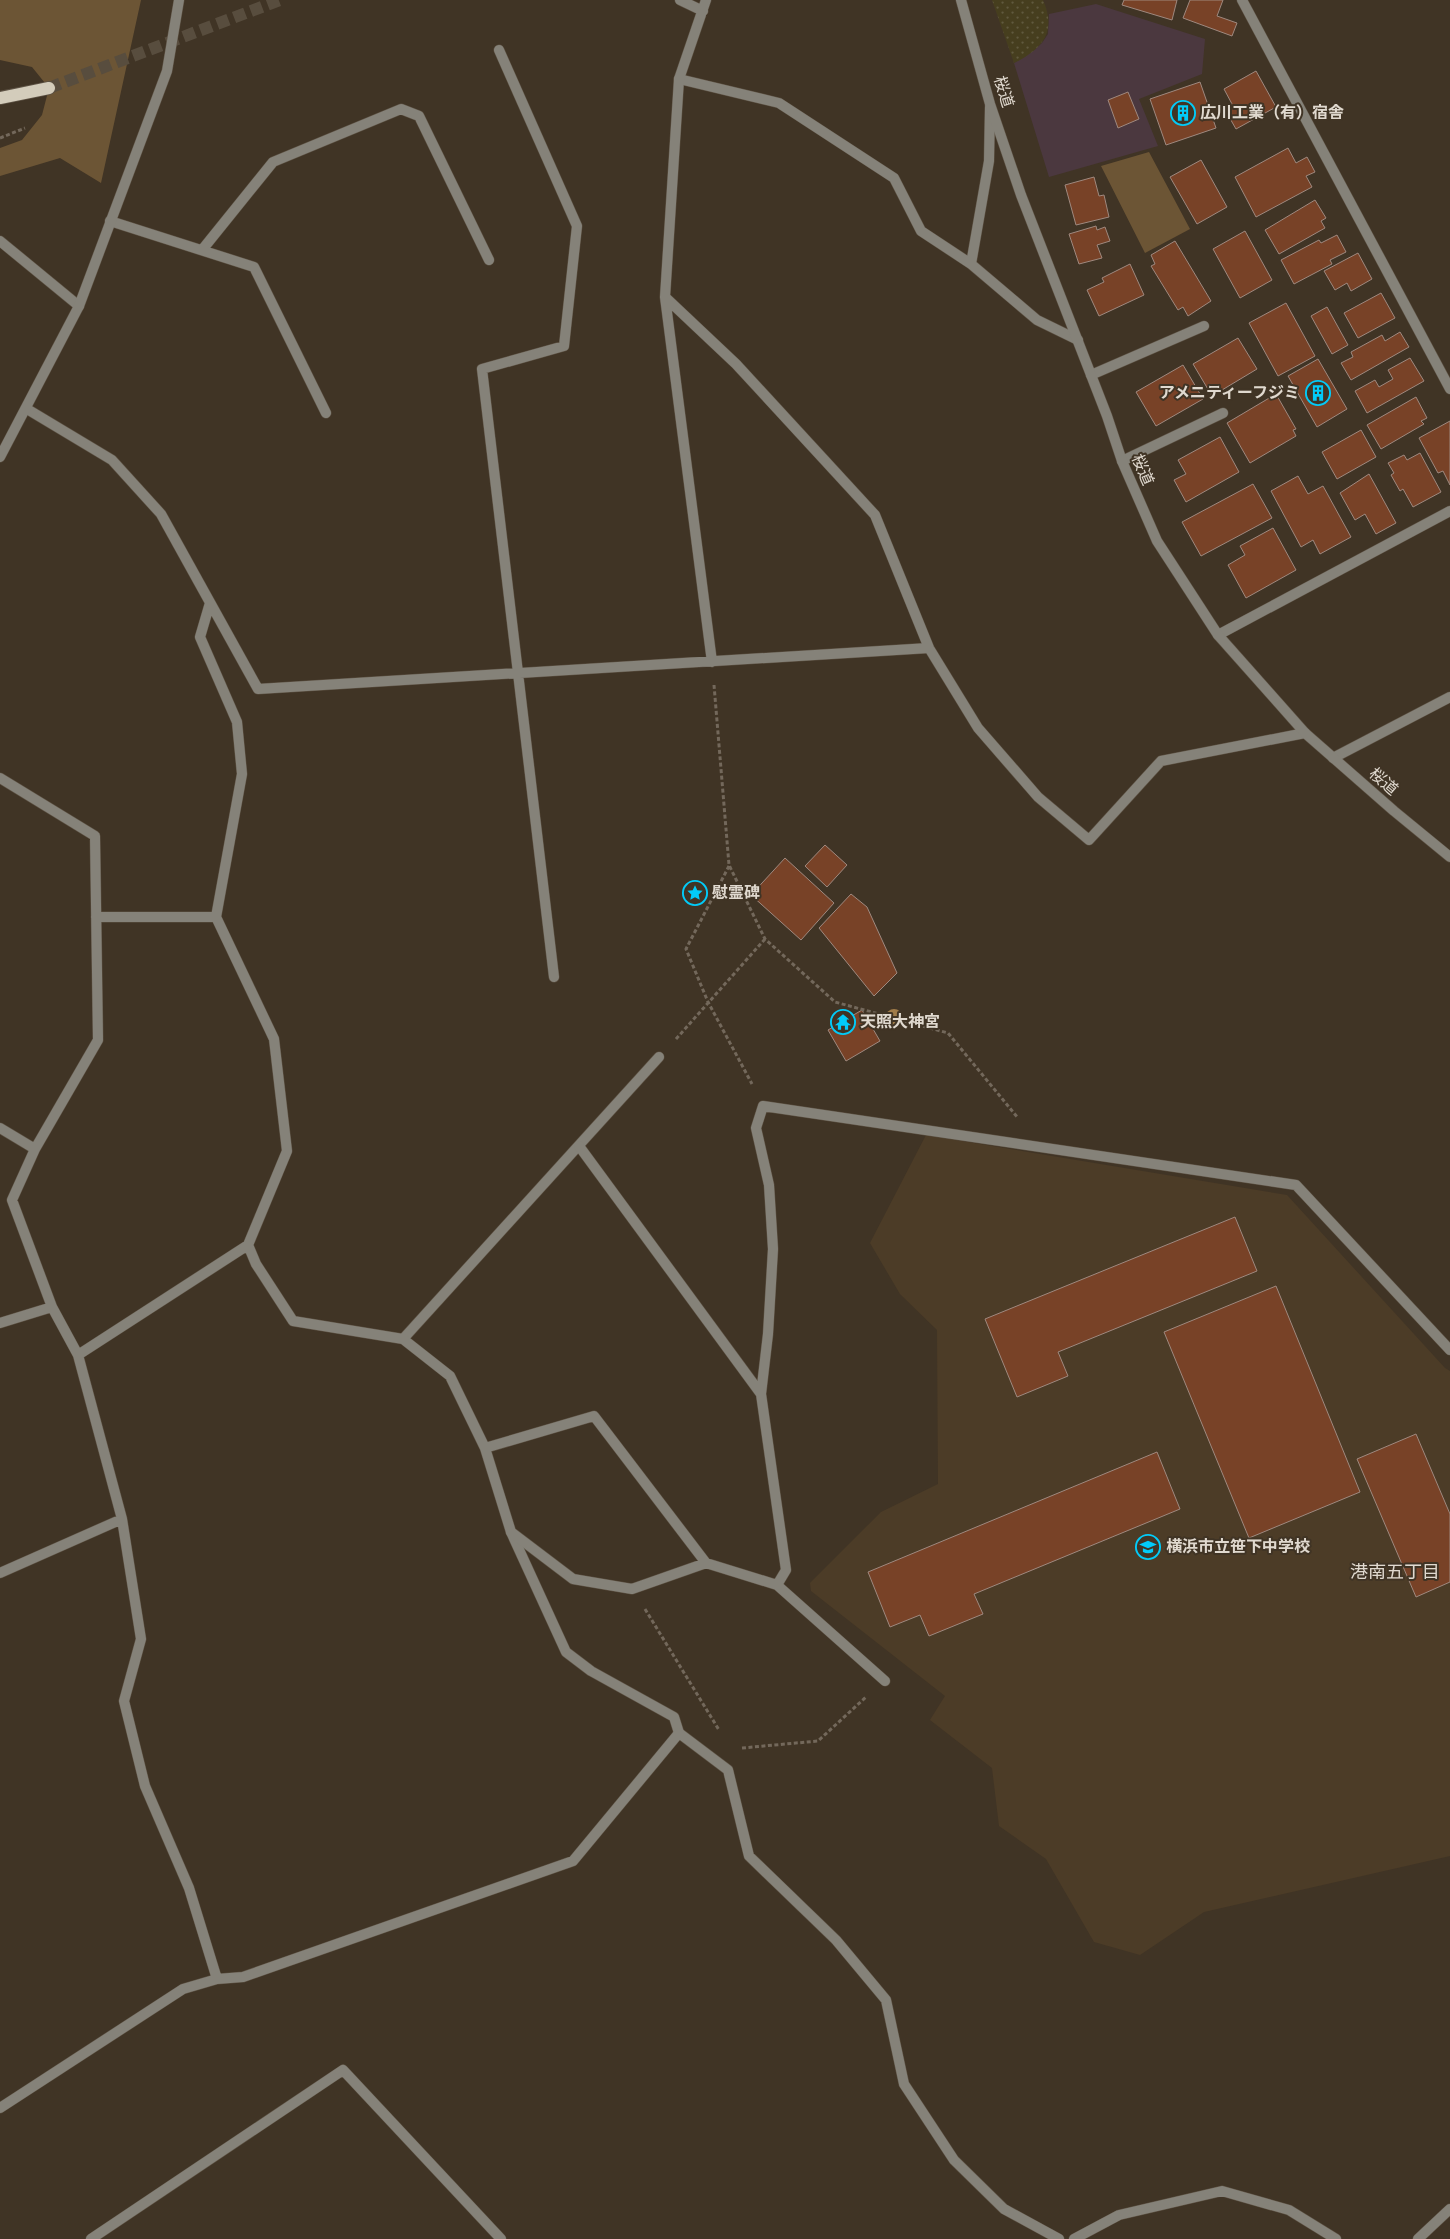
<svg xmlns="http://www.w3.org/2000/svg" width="1450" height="2239" viewBox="0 0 1450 2239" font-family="'Sofia Sans Condensed','Noto Sans JP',sans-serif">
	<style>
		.commercial { fill: #4b383f }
		.built { fill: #4c3c27 }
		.grass { fill: #6c5535 }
		.sand { fill: url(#sand-dots) }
		.building { fill: #784227; stroke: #9f897f }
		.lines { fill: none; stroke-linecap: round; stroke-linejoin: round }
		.primary-tunnel { stroke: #584d3e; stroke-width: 12; stroke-dasharray: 12 6; stroke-linecap: butt }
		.service-casing { stroke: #5d5244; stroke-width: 11 }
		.minor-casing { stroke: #5d5244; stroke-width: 11 }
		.tertiary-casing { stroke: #5d5244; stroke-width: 11 }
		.primary-casing { stroke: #5d5244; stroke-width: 14 }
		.path { stroke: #73685b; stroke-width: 3; stroke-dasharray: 4 2.5; stroke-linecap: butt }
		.service { stroke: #858279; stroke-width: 10 }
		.minor { stroke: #858279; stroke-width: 10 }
		.tertiary { stroke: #858279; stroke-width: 10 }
		.primary { stroke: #d3ccbb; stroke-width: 12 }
		.tree { fill: #a07c4a }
		.labels { text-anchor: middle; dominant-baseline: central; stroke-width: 4; stroke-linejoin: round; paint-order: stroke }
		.street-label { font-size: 16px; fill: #e0d9cf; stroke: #403425 }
		.poi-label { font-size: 16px; font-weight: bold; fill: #e0d9cf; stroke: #403425; text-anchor: start }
		.neighbourhood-label { font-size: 18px; fill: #e0d9cf; stroke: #403425 }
	</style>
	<defs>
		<pattern id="sand-dots" width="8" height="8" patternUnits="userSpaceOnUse" patternTransform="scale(1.25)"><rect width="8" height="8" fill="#463e1e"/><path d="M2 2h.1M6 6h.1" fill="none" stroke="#60593e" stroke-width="1.8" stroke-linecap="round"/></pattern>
	</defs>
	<rect width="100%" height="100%" fill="#403425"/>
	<!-- commercial -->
	<path class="commercial" d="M1096,4L1205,39L1202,74L1139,99L1158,146L1049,177L1014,63L1034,50L1042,43L1048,34L1049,14Z"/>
	<!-- built -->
	<path class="built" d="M926,1135L1287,1195L1445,1368L1450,1371V1856L1204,1912L1140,1955L1094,1942L1046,1859L999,1826L992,1768L930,1720L945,1696L811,1591L810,1583L881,1512L938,1484L937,1330L900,1294L870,1243Z"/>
	<!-- grass -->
	<path class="grass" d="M0,0H141L101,183L60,158L0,176V148L22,140L42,115L49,88L32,67L0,60Z
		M1149,152L1190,229L1145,253L1101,166Z"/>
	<!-- sand -->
	<path class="sand" d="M992,0H1043C1057,32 1042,49 1014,63Z"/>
	<!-- building -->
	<path class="building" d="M1124,0H1177L1172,20L1122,5Z
		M1190,0H1223L1217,16L1237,23L1232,36L1183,18Z
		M1256,71L1276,107L1236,129L1224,108L1232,104L1224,89Z
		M1200,82L1216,128L1166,145L1150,99Z
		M1128,92L1139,119L1118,128L1108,100Z
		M1288,148L1296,163L1307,157L1315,172L1306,176L1312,187L1256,217L1235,177Z
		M1201,160L1227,207L1197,224L1170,177Z
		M1094,177L1099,196L1104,195L1109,217L1076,225L1065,185Z
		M1315,200L1326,218L1321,221L1325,228L1279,254L1265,230Z
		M1096,226L1097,230L1105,227L1110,241L1097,245L1102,258L1079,264L1069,234Z
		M1245,231L1272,280L1240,298L1213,249Z
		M1337,235L1346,252L1330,260L1332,264L1294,284L1281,260L1319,240L1321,243Z
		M1175,241L1211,301L1188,316L1183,307L1178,310L1151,266L1155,264L1151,255Z
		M1358,253L1372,279L1351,291L1347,283L1335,290L1324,271Z
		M1130,264L1144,295L1099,316L1087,290L1104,282L1102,278Z
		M1381,293L1395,318L1358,338L1344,313Z
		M1286,303L1315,356L1278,376L1249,323Z
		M1327,307L1348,345L1332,354L1311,316Z
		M1400,332L1409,347L1351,380L1341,363L1353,357L1351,352L1382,335L1385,341Z
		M1238,338L1257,369L1212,396L1193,364Z
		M1410,358L1424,381L1367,413L1355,391L1375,380L1379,387L1393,379L1388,370Z
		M1318,359L1347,409L1317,427L1288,376Z
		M1183,365L1203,399L1156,426L1136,392Z
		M1276,394L1296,429L1293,430L1296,436L1250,463L1227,423Z
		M1416,397L1427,418L1421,421L1424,424L1381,449L1367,425Z
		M1450,421V485L1443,471L1438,473L1419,438Z
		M1361,430L1376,457L1337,479L1322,452Z
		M1220,437L1239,472L1186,502L1174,480L1186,474L1178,460Z
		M1420,453L1441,492L1413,507L1403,489L1400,491L1391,475L1394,473L1388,463L1404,455L1407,460Z
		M1369,474L1396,523L1376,534L1365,514L1355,520L1340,493Z
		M1298,476L1308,494L1323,486L1351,537L1320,554L1313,540L1301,547L1271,491Z
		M1253,484L1272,518L1201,556L1182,522Z
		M1273,528L1296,570L1246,598L1228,565L1245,555L1240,546Z
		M825,845L847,865L827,887L805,866Z
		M785,858L834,903L801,940L751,895Z
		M851,894L867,907L897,973L874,996L819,928Z
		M862,1010L880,1041L846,1061L828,1030Z
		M1235,1217L1257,1271L1058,1352L1068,1376L1017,1397L985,1319Z
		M1276,1286L1360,1492L1249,1538L1164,1332Z
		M1416,1434L1450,1514V1582L1416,1597L1357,1459Z
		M1157,1452L1180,1509L974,1594L983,1614L929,1636L920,1615L890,1627L868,1572Z"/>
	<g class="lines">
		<!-- primary-tunnel -->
		<path class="primary-tunnel" d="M49,88L280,0"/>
		<defs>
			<path id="service" d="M679,79L779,103L894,178L921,231L971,264L989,161L990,107
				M971,264L1037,320L1078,340
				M1122,461L1223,413
				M403,1339L659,1057
				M511,1532L566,1652L591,1671L674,1717L679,1733"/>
			<path id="minor" d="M680,0L703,11
				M706,0L679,79L665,297L712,662
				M1242,0L1450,389
				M499,50L577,226L564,346L482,369L554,977
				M110,221L254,267L326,413
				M0,241L79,306
				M202,250L273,162L401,109L419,116L489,260
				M665,297L736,364L875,515L929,648L978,728L1038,797L1089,840L1161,761L1305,733
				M1091,375L1204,326
				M27,409L112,460L161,514L258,689L929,648
				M210,603L200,637L237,722L242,774L216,917
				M1218,635L1450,511
				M1333,758L1450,697
				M0,778L95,836L98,1040L35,1149L12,1200L52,1307
				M96,917H216L274,1039L287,1151L248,1245L256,1264L293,1321L403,1339L450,1376L485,1448L511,1532L573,1579L632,1589L706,1563L777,1585L885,1681
				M0,1128L35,1149
				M579,1146L761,1394
				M0,1323L52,1307L78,1355L248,1245
				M485,1448L594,1416L706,1563
				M0,1573L122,1519
				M777,1585L786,1570L761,1394L768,1334L773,1249L769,1185L756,1128L763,1106L1296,1185L1450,1350
				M217,1979L243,1977L573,1861L679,1733L728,1770L749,1856L836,1940L886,2000L904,2084L954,2160L1004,2209L1059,2239
				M0,2108L183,1989L217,1979L189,1888L145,1786L124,1701L141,1639L122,1519L78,1355
				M91,2239L343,2070L501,2239
				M1074,2239L1119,2215L1222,2191L1289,2210L1336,2239
				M1418,2239L1450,2209"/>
			<path id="tertiary" d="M961,0L990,104L1021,195L1107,416L1122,461L1157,541L1218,635L1305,733L1394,811L1450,857
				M0,457L79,306L167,71L179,0"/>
			<path id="primary" d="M0,98L49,88"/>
		</defs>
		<!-- service casing -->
		<use href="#service" class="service-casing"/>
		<!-- minor casing -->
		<use href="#minor" class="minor-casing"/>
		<!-- tertiary casing -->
		<use href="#tertiary" class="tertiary-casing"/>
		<!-- primary casing -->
		<use href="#primary" class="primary-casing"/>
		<!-- path -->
		<path class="path" d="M0,138L25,128
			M714,685L729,865L765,939L835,1002L948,1033L1018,1118
			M729,866L686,949L708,1002L752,1084
			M676,1039L765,939
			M645,1609L719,1730
			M742,1748L818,1741L866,1697"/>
		<!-- service -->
		<use href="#service" class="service"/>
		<!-- minor -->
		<use href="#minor" class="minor"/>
		<!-- tertiary -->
		<use href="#tertiary" class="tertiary"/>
		<!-- primary -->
		<use href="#primary" class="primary"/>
	</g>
	<!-- trees -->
	<circle class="tree" cx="894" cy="1017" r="8"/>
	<!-- icons -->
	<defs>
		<symbol id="building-ring" viewBox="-11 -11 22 22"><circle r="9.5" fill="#403425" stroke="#02cbf9" stroke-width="1.5"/><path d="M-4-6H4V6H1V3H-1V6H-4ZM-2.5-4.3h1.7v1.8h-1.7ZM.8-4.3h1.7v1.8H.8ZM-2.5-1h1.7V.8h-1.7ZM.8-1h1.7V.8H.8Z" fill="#02cbf9"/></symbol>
		<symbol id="sight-ring" viewBox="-11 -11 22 22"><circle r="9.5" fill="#403425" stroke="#02cbf9" stroke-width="1.5"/><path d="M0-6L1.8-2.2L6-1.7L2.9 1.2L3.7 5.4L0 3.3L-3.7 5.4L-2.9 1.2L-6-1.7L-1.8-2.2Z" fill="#02cbf9"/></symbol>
		<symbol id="temple-ring" viewBox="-11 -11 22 22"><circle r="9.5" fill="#403425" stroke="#02cbf9" stroke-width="1.5"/><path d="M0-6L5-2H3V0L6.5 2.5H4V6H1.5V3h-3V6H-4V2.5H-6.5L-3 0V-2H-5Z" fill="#02cbf9"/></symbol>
		<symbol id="school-ring" viewBox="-11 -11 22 22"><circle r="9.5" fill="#403425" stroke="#02cbf9" stroke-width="1.5"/><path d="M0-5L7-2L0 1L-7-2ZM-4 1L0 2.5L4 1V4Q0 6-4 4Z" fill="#02cbf9"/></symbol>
	</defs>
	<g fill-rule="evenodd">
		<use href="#building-ring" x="1169" y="99" width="28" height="28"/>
		<use href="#building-ring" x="1304" y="379" width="28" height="28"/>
		<use href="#sight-ring" x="681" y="879" width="28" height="28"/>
		<use href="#temple-ring" x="829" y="1008" width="28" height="28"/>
		<use href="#school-ring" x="1134" y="1533" width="28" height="28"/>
	</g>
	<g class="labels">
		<!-- street labels -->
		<g class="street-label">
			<text transform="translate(1003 92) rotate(73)">桜道</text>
			<text transform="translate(1142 470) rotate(67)">桜道</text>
			<text transform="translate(1383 782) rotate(41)">桜道</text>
		</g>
		<!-- poi labels -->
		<g class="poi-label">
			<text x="1200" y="113">広川工業（有）宿舎</text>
			<text x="1300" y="393" text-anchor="end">アメニティーフジミ</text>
			<text x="712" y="893">慰霊碑</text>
			<text x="860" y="1022">天照大神宮</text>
			<text x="1166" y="1547">横浜市立笹下中学校</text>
		</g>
		<!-- neighbourhood labels -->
		<g class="neighbourhood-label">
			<text x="1395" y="1572">港南五丁目</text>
		</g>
	</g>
</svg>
